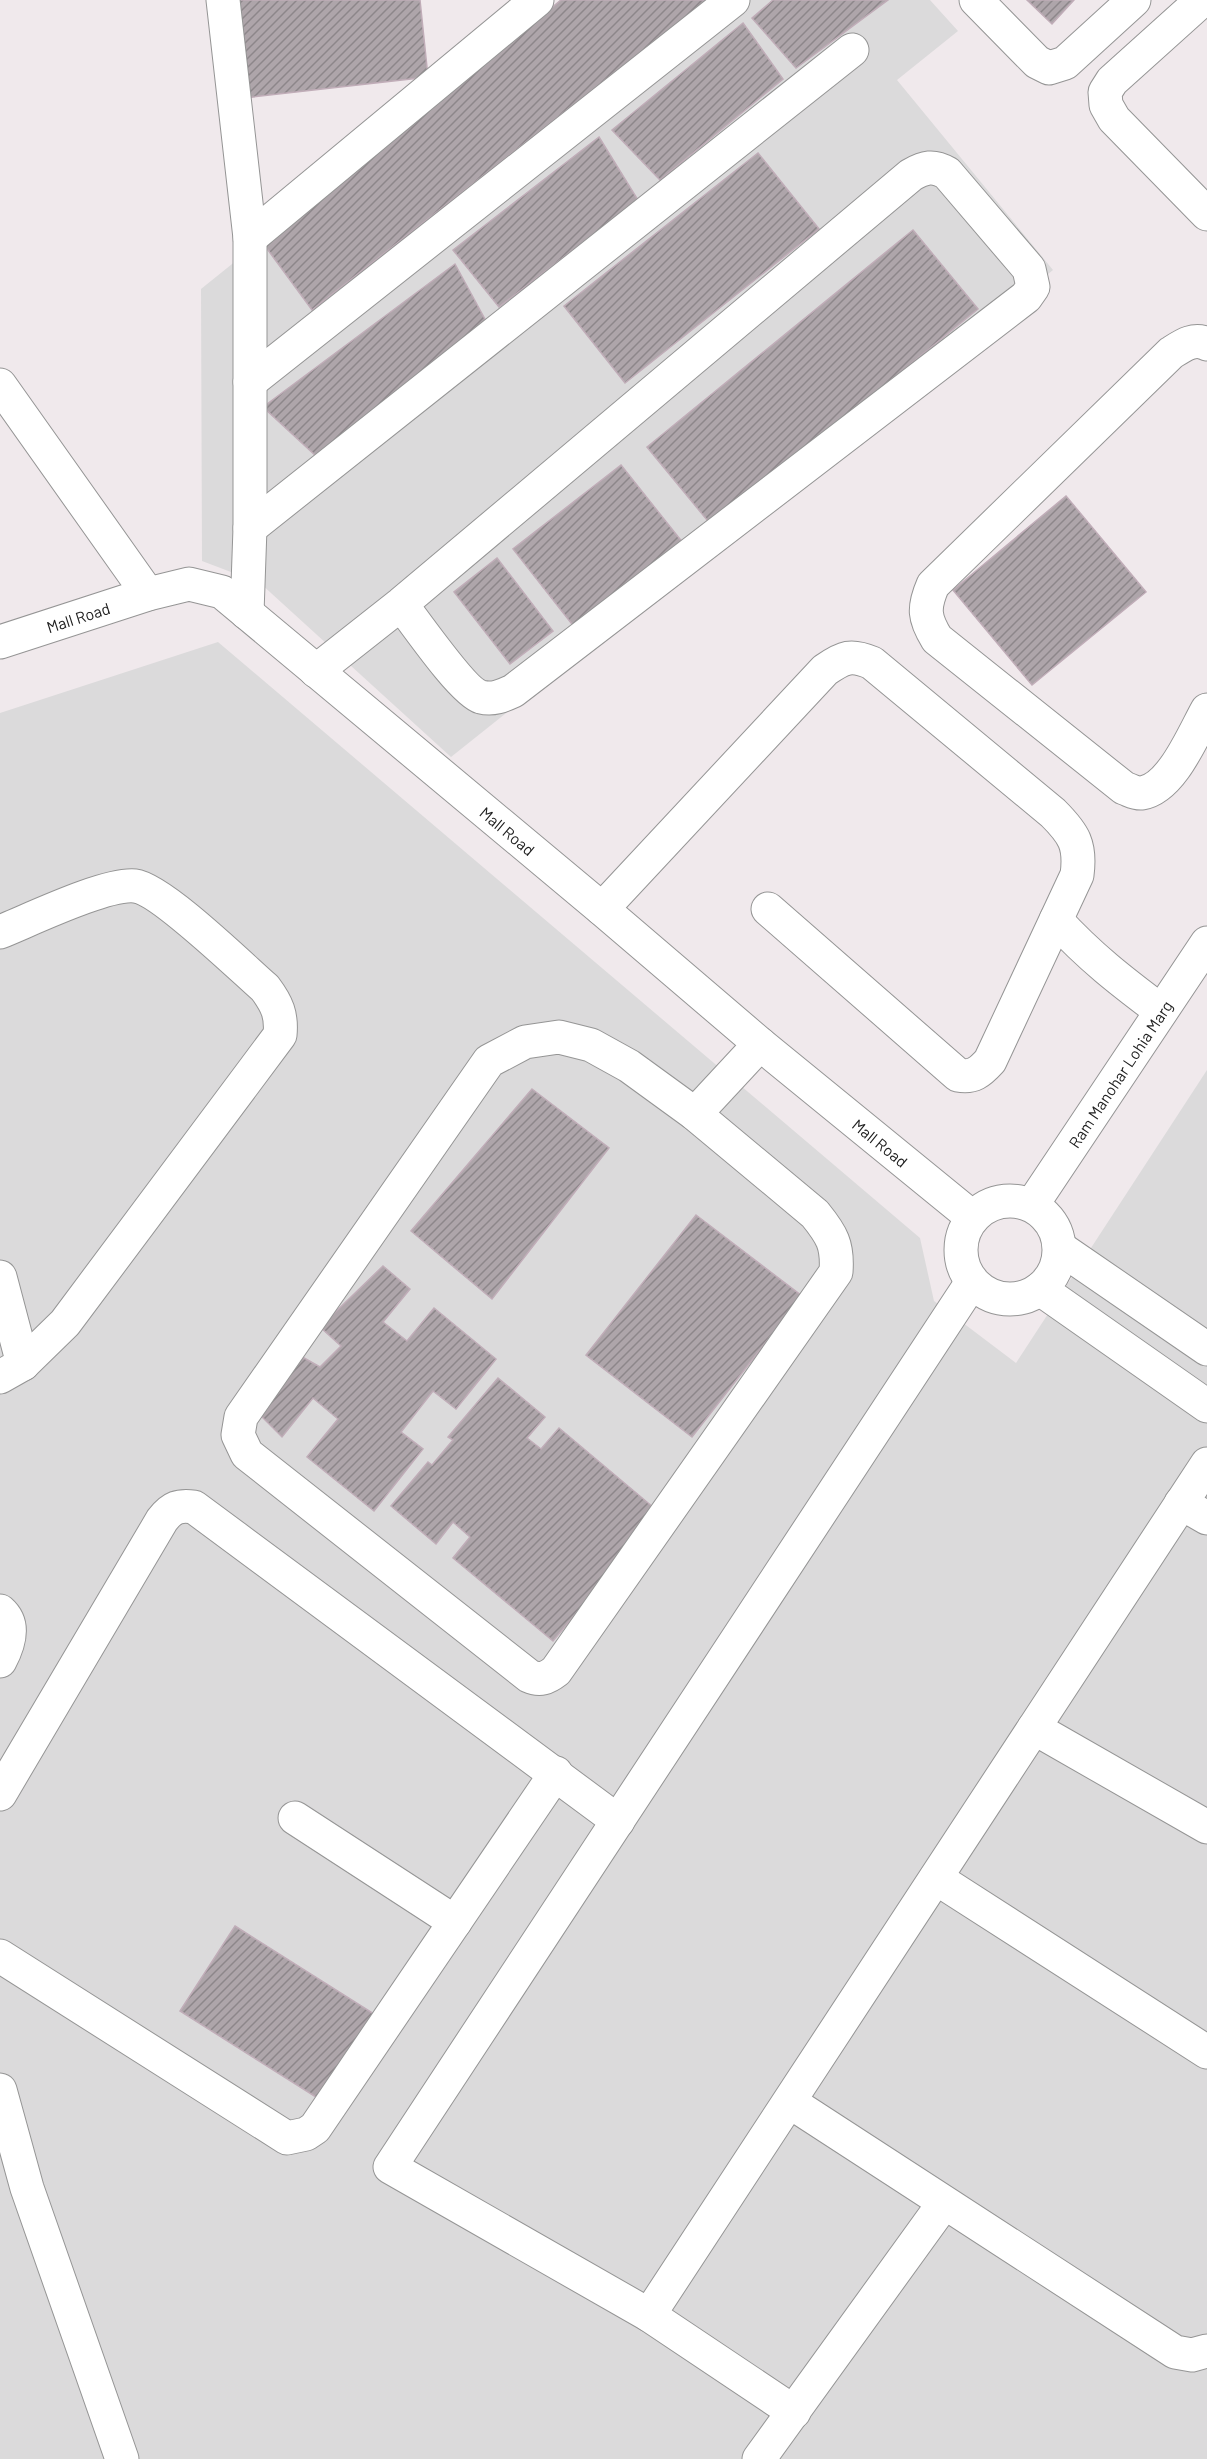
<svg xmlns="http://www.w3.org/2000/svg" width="1207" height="2459" viewBox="0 0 1207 2459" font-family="Barlow,sans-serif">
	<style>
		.residential { fill: #dbdadb }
		.building { fill: url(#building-hatch); stroke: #c0adb8; stroke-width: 1.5 }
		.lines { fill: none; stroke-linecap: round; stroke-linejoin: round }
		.minor-casing { stroke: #959595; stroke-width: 35 }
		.minor { stroke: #fff; stroke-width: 33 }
		.labels { text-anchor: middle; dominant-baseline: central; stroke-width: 5; stroke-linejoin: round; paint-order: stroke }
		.street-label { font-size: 16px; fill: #212121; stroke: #fff }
	</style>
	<defs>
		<pattern id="building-hatch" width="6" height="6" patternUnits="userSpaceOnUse" patternTransform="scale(1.5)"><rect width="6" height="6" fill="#aea5aa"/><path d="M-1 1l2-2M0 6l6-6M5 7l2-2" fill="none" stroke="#8d868a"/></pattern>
	</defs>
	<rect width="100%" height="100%" fill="#f0e9ec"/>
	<!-- residential -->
	<path class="residential" d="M560,0H930L958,31L897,80L1053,270L636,610L451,757L260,583L202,561L201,289Z
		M218,642L920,1238L934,1301L1016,1363L1207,1070V2459H0V713Z"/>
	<!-- building -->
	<path class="building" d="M233,0H420L428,77L244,98Z
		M561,0H707L312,310L265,246Z
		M773,0H888L796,68L752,18Z
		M1027,0H1074L1052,24Z
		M743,23L783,79L660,180L612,130Z
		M599,137L638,200L499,307L453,250Z
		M758,153L819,229L625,383L564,306Z
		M913,230L978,309L712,526L647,447Z
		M455,264L486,321L316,456L263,407Z
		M621,465L683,543L575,628L513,549Z
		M1066,496L1146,592L1032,685L953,590Z
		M497,558L553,631L510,664L454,592Z
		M532,1089L609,1148L492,1299L411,1231Z
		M696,1215L802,1296L692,1437L586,1355Z
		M383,1266L410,1289L383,1322L407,1341L434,1308L496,1359L456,1409L433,1391L401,1432L423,1449L374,1511L307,1457L338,1419L313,1398L282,1437L260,1415L299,1355L320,1367L341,1346L320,1327Z
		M498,1378L545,1417L527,1438L541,1449L559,1428L660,1513L553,1641L453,1558L470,1537L453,1522L436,1544L391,1506L428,1462L432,1465L453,1440L448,1437Z
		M235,1926L374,2014L319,2099L180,2011Z"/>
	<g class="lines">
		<defs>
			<g id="minor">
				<path d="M223,0L250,238V528L247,613"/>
				<path d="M976,0L1037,62L1049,68L1065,63L1134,0"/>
				<path d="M1202,0L1112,81L1105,92L1106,105L1114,119L1207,214"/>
				<path d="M250,238L537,0"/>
				<path d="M1207,344C1194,337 1182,346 1171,353L933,585C923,608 924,618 937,639L1124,788C1130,790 1136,794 1142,793C1172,788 1193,735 1207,710"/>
				<path d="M250,382L733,0"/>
				<path d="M0,385L148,594"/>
				<path d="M250,528L852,50"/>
				<path id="s1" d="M0,642L148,594L189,584L222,592L602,909L760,1044L972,1217"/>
				<path d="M316,671L401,604L911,175C925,167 933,165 947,173L1029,269L1033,287L1026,297L513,691C502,696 493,700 481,697C463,692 415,622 401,604"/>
				<path d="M602,909L825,670C844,657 851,654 872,663L1053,813C1074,834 1081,845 1077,875L990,1061C980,1072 973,1078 958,1075L768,909"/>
				<path d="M1056,920C1090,957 1121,981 1161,1011"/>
				<path d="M0,932C30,920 106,883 135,886C161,889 242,968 265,988C277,1004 282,1015 280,1035L65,1323L23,1364L0,1377"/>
				<path d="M559,1037L591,1045L629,1066L695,1114L815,1214C832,1235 838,1245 836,1272L556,1671C547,1678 540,1681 529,1676L247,1454L238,1435L241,1417L489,1061L525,1042Z"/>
				<path d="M695,1114L760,1044"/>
				<circle cx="1010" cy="1250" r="49"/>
				<path id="s2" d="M1032,1205L1207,943"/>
				<path d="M1060,1248L1207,1349"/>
				<path d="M0,1277L23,1364"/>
				<path d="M1040,1289L1207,1406"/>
				<path d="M1181,1503L1207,1518"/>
				<path d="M0,1611C16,1625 8,1646 0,1661"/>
				<path d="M1034,1728L1207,1827"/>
				<path d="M0,1794L162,1520C172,1507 179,1505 194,1507L618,1821"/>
				<path d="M295,1818L455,1922"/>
				<path d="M936,1878L1207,2052"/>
				<path d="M0,1956L287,2138L306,2134L315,2128L556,1773"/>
				<path d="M0,2090L27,2188L122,2459"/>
				<path d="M790,2102L1175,2352L1192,2355L1207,2351"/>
				<path d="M649,2315L1207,1464"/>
				<path d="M794,2412L649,2315L390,2167L972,1282"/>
				<path d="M759,2459L944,2203"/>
			</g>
		</defs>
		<!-- minor casing -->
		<use href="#minor" class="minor-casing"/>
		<!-- minor -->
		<use href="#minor" class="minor"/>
	</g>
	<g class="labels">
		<!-- street labels -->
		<g class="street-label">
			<text stroke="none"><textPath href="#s1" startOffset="82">Mall Road</textPath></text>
			<text stroke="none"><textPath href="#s1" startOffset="604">Mall Road</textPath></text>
			<text stroke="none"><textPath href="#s2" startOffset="158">Ram Manohar Lohia Marg</textPath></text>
			<text stroke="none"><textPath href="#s1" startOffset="1090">Mall Road</textPath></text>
		</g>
	</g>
</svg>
